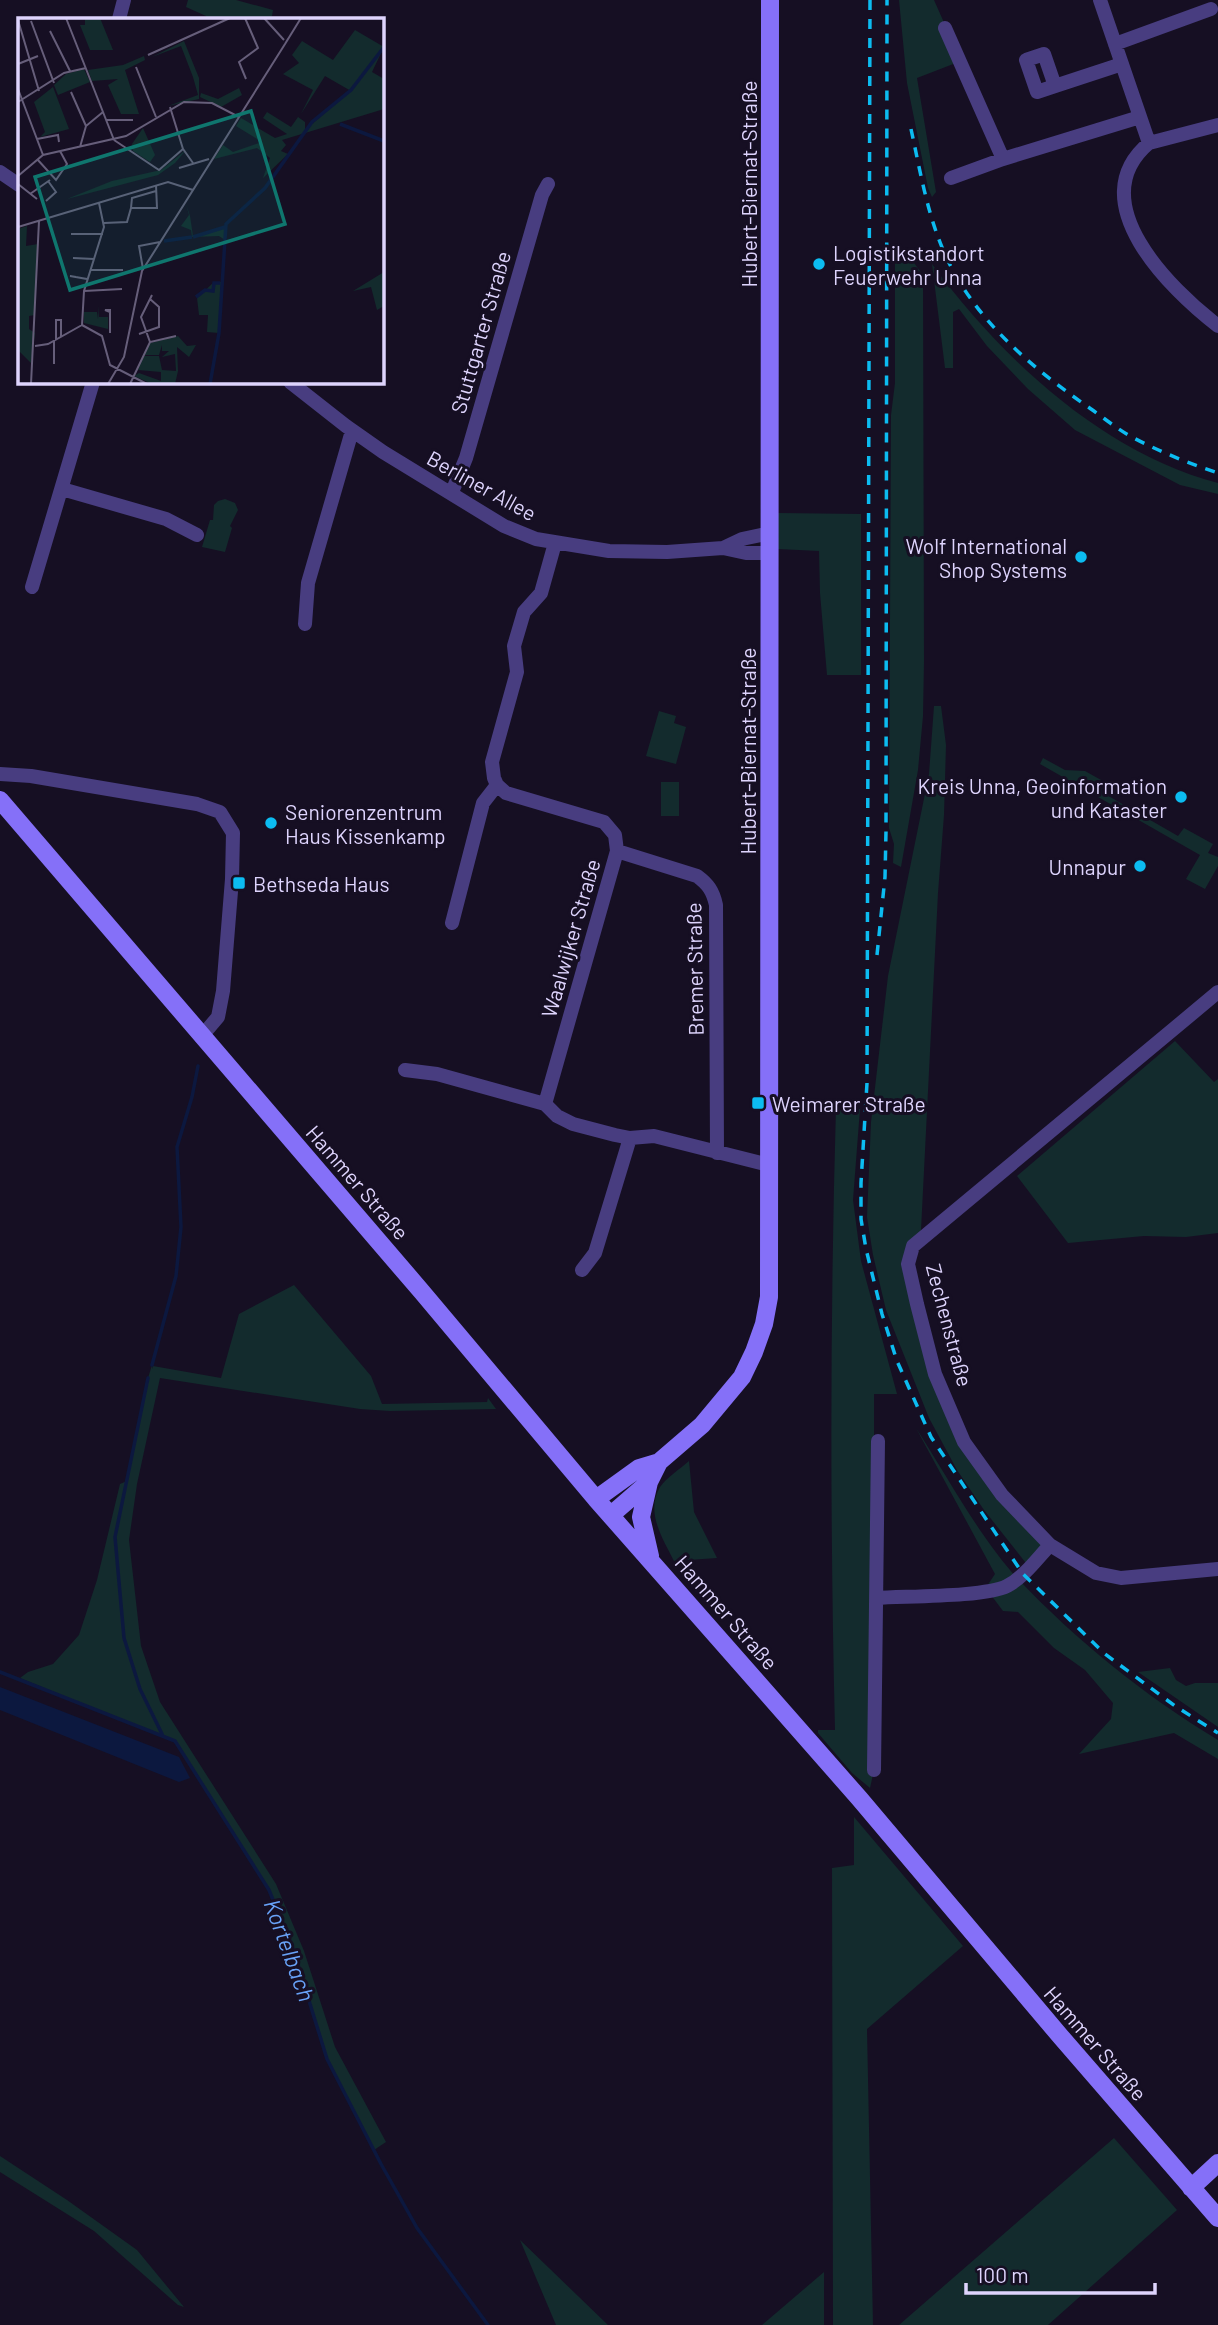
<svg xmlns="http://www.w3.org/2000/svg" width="1218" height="2325" viewBox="0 0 1218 2325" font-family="Barlow,sans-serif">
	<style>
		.green { fill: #132b2d }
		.water { fill: #0c183f }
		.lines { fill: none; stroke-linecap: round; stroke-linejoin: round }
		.stream { stroke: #0c183f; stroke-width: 3.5 }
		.street { stroke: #483d80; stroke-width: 14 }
		.secondary { stroke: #8570f8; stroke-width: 18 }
		.rail { stroke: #0cbcf1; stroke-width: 3.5; stroke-dasharray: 10 9; stroke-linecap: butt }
		.poi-dot { fill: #0cbcf1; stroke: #160f23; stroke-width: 2.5 }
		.labels { text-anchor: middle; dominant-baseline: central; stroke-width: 6; stroke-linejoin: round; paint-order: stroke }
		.street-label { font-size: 21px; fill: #ded4fd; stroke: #160f23 }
		.poi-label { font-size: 21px; fill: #ded4fd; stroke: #160f23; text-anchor: start }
		.water-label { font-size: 23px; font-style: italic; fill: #68a2f7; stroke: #160f23 }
		.inset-river { fill: none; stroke: #0c183f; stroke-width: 3.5 }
		.inset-road { fill: none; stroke: #665e7a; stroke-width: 2 }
		.view { fill: #0f766e; fill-opacity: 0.15; stroke: #0f766e; stroke-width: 3.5 }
		.inset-edge { fill: none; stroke: #ded4fd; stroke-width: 3.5 }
	</style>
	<rect width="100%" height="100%" fill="#160f23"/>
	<!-- green -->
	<path class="green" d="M188,0H236L273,10L272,16L267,19H207L206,16L186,7Z
		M899,0H934L961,61L917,78L936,192L932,197L928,188L907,83Z
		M906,252L923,275L924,661L923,716L918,770L901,867L893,863L894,844L889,828L891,415L895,383V254Z
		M932,264C1001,358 1103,453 1218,483V494L1180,485L1075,430L1028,389L987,346L959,309L953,312V368H945Z
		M225,499L235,503L238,510L230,526L232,528L225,552L202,547L210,520H213L214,505L218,501Z
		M778,513L861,514V675H827L820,593L819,551L778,549Z
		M934,706H941L946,745L944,815L938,893L921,1230L908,1264L935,1374L964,1442L1050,1545L1029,1567L984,1510L957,1470L929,1418L886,1310L873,1255L867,1217L871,1122L888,976L929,774Z
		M659,711L676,716L674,723L686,727L676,764L646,756Z
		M1043,758L1065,770L1085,771L1110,785L1105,794L1178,836L1184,828L1213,844L1208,853L1218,857V866L1205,889L1186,879L1200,855L1040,764Z
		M661,782H679V816H661Z
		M1175,1041L1214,1082L1218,1079V1233L1186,1237L1144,1236L1068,1243L1017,1176Z
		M836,1107L860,1109L853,1200L861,1261L897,1394H874V1770L870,1788L852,1773L818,1733V1730H835C830,1523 830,1315 836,1107Z
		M294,1285L371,1376L382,1404L487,1402L488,1398L496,1409L390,1411L360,1409L160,1378L137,1484L129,1540L141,1646L160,1702L276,1884L304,1951L335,2047L386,2142L374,2150L327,2059L293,1949L269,1890L175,1742L20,1678L28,1672L53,1664L79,1635L97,1580L120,1484L127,1481L148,1378L152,1365V1369L153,1366L221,1378L239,1314Z
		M916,1428C947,1476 980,1538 1018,1579C1077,1641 1145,1696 1218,1740V1759L1174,1733L1079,1754L1111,1719L1113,1703L1085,1670L1054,1648L1018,1612L1003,1611L988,1591L987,1586L995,1574Z
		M689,1461L694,1512L717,1558L674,1561C663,1539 645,1512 660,1487C666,1478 680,1469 689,1461Z
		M1170,1668L1176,1680L1186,1686L1195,1683H1218V1727L1138,1672Z
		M854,1817L963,1946L867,2029L873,2325H833L832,1868L854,1865Z
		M1114,2138L1177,2210L1048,2325H899Z
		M0,2156L67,2200L137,2250L184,2307L178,2305L94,2231L0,2172Z
		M520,2240L608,2325H556Z
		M824,2272V2325H762Z"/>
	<!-- water -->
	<path class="water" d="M0,1687L179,1757L190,1778L179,1782L0,1710Z"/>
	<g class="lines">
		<!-- stream -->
		<path class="stream" d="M152,1365L176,1276L181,1227L177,1147L192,1097L198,1066
			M148,1378L115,1537L124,1638L140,1689L163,1736
			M0,1672L175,1741L269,1890L293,1949L327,2059L381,2164L417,2228L488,2325"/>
		<!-- street -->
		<path class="street" d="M1100,0L1149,143
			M119,19L124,0
			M945,28L1003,159L1140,117
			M1115,44L1211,9
			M1055,86L1037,92L1026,60L1044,54L1055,86L1122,64
			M1218,125L1149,143C1080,201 1170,289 1218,326
			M0,172L19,185
			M951,178L1003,159
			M290,382L346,426L383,452L504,526L536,539L609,551L667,552L723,548L746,553H770
			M62,489L166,519L197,535
			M452,492L466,458L542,195L548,184
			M555,543L541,593L524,612L514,646L517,672L492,762L494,778L497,785L506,793L604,822L615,835L617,851L545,1104L557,1116L573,1124L615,1135L630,1138L654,1136L769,1165
			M723,548L742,539L771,533
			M32,587L93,382
			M305,624L308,583L352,431
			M0,774L31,776L197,804L220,812L233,833L232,879L223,991L218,1017L201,1037
			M617,851L697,876C708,884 713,891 716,905L717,1153
			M452,923L483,803L497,785
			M405,1070L437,1074L545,1104
			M582,1270L595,1253L630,1138
			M1050,1545L1096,1573L1121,1578L1218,1569
			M877,1598C905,1596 986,1597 1007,1586C1024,1577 1037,1559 1050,1545L1002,1495L964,1442L935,1374L917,1304L908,1264L913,1246L1218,992
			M874,1770L878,1441"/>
		<!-- secondary -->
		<path class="secondary" d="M0,800L422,1292L596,1499L859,1798L1061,2037L1218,2218
			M649,1482L641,1517L650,1556
			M596,1499L639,1468L659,1462
			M611,1515L649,1482L659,1462L702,1425L742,1377L754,1352L764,1324L769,1297L770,0
			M1191,2188L1218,2163"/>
		<!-- rail -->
		<path class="rail" d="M870,0L867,1083L861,1183V1219L866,1249L882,1314L897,1361L931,1437L1023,1574L1105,1654L1175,1706L1218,1733
			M911,129C920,170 927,213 944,252C973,319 1032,368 1091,409C1104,418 1116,428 1130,436C1158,451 1188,463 1218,473
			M877,955L885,877L886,831L887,0"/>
	</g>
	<!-- markers -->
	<g class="poi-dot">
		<circle cx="819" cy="264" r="7"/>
		<circle cx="1081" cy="557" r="7"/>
		<circle cx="1181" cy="797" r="7"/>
		<circle cx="271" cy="823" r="7"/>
		<circle cx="1140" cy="866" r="7"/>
		<rect x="232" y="876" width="14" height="14" rx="3.5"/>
		<rect x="751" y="1096" width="14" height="14" rx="3.5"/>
	</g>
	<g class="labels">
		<!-- street labels -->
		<g class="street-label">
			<text transform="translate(748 184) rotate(-90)">Hubert-Biernat-Straße</text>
			<text transform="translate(480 332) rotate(-74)">Stuttgarter Straße</text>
			<text transform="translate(482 485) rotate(29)">Berliner Allee</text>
			<text transform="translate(747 751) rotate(-90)">Hubert-Biernat-Straße</text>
			<text transform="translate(570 938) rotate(-74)">Waalwijker Straße</text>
			<text transform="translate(694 969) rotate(-91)">Bremer Straße</text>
			<text transform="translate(358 1182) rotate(49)">Hammer Straße</text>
			<text transform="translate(950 1325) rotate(75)">Zechenstraße</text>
			<text transform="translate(727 1612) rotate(49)">Hammer Straße</text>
			<text transform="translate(1096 2043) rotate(49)">Hammer Straße</text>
		</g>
		<!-- poi labels -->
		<g class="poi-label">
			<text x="833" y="252">Logistikstandort<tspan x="833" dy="24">Feuerwehr Unna</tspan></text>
			<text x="1067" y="545" text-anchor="end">Wolf International<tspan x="1067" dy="24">Shop Systems</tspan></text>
			<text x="1167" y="785" text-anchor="end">Kreis Unna, Geoinformation<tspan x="1167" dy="24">und Kataster</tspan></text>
			<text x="285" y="811">Seniorenzentrum<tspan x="285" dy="24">Haus Kissenkamp</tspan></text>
			<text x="1126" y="866" text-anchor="end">Unnapur</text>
			<text x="253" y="883">Bethseda Haus</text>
			<text x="772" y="1103">Weimarer Straße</text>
		</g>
		<!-- water labels -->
		<g class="water-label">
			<text transform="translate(290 1950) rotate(70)">Kortelbach</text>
		</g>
	</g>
	<!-- overview -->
	<g transform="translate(18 18)">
		<rect width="366" height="366" fill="#160f23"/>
		<path d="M67,0H82L95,32H72L62,7H67ZM337,12L366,29L354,54L366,61V91L264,122L268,127L263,133L270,136L245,160L252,140L239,130L196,141L205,127L215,134L244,124L218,108L223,100L257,120L269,116L245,100L249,94L273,109L280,99L287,104V112L333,73L307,58L283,96L295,72L265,56L281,45L274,37L284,23L315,42ZM166,23L181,60V81L150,88L180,77L175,59L163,28L134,39ZM126,38L127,42L107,52L121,96H103L90,67L100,61L74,63L70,52L105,47ZM66,51L72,64L40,77L36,67L48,56ZM35,69L51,111L22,119L27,114L16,84ZM221,70L224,77L203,89L182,79L183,75L200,81ZM125,110L137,137L132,144L115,133L114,126ZM168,132L157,145L140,157L49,181L94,163L143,152ZM241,176L208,206L207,222L201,218L174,219L173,212L163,208L171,197L168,186L172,198L175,218L186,217L205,209ZM9,208L8,228L20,226L17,297L11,298V311L17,315L13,345L0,332V211ZM366,254V288L359,292L353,269L335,273ZM196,264H203L201,315L189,314L190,297H181L179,280ZM81,288V299H90V311L66,305V294H79L80,301ZM160,318L169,328L178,327L171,339L159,329L160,353L157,366H134L116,358L121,355L143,363V354L120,352L125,338H141L144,352L158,353L157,336L144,339L151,333H144V327L141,337H125L132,325Z" fill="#132b2d"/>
		<path class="inset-river" d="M322,106L366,123M175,219L207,209M146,223L174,219M178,279L187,272L195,273L196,265H202M192,366L201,315L208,206L247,170L294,104L333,72L366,29"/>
		<path class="inset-road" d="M48,0L96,122M227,0L240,30L221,44L228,61M246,0L266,22M0,2L21,73M13,3L36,65M32,13L52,53M270,21L267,26L283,0M130,37L212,0M0,46L20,38M118,49L138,99M0,71L25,137M53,74L68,108M0,84L46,55L68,50M152,89L165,131M88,102H115M19,121L40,117L41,124M96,122L141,152L165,131L175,145M62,129L68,108L85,94M19,141L38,162L49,146L42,133M161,150L191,141M0,158L25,137L108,118L166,84L194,85L221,99M0,166L19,181M12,176L32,162M28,183L38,174L30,163M113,190L114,180L138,173M86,205L109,204L113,190H139L138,167M0,209L150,164L175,172M53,216H85M55,240L76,241M125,251L121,228L142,224M73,252H105M58,259L52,258L69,261M66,273L104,271M92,294L87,292H92V315M64,307L66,273L86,209L81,185M64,307L84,318L92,347L129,366M121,316L141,309V289L132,281M38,323V302H43V320M132,324L123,299L134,277M17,328L30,326L64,307M36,346V323M13,366L21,203M90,366L106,339L124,253L267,26M112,366L132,324L158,318"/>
		<path class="view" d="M233,93L267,206L52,272L17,159Z"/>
		<rect width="366" height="366" class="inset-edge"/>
	</g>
	<!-- scale -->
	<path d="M966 2283v10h189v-10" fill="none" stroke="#ded4fd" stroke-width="3.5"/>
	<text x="976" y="2283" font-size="21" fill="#ded4fd" stroke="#160f23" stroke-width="5" paint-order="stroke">100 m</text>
</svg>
